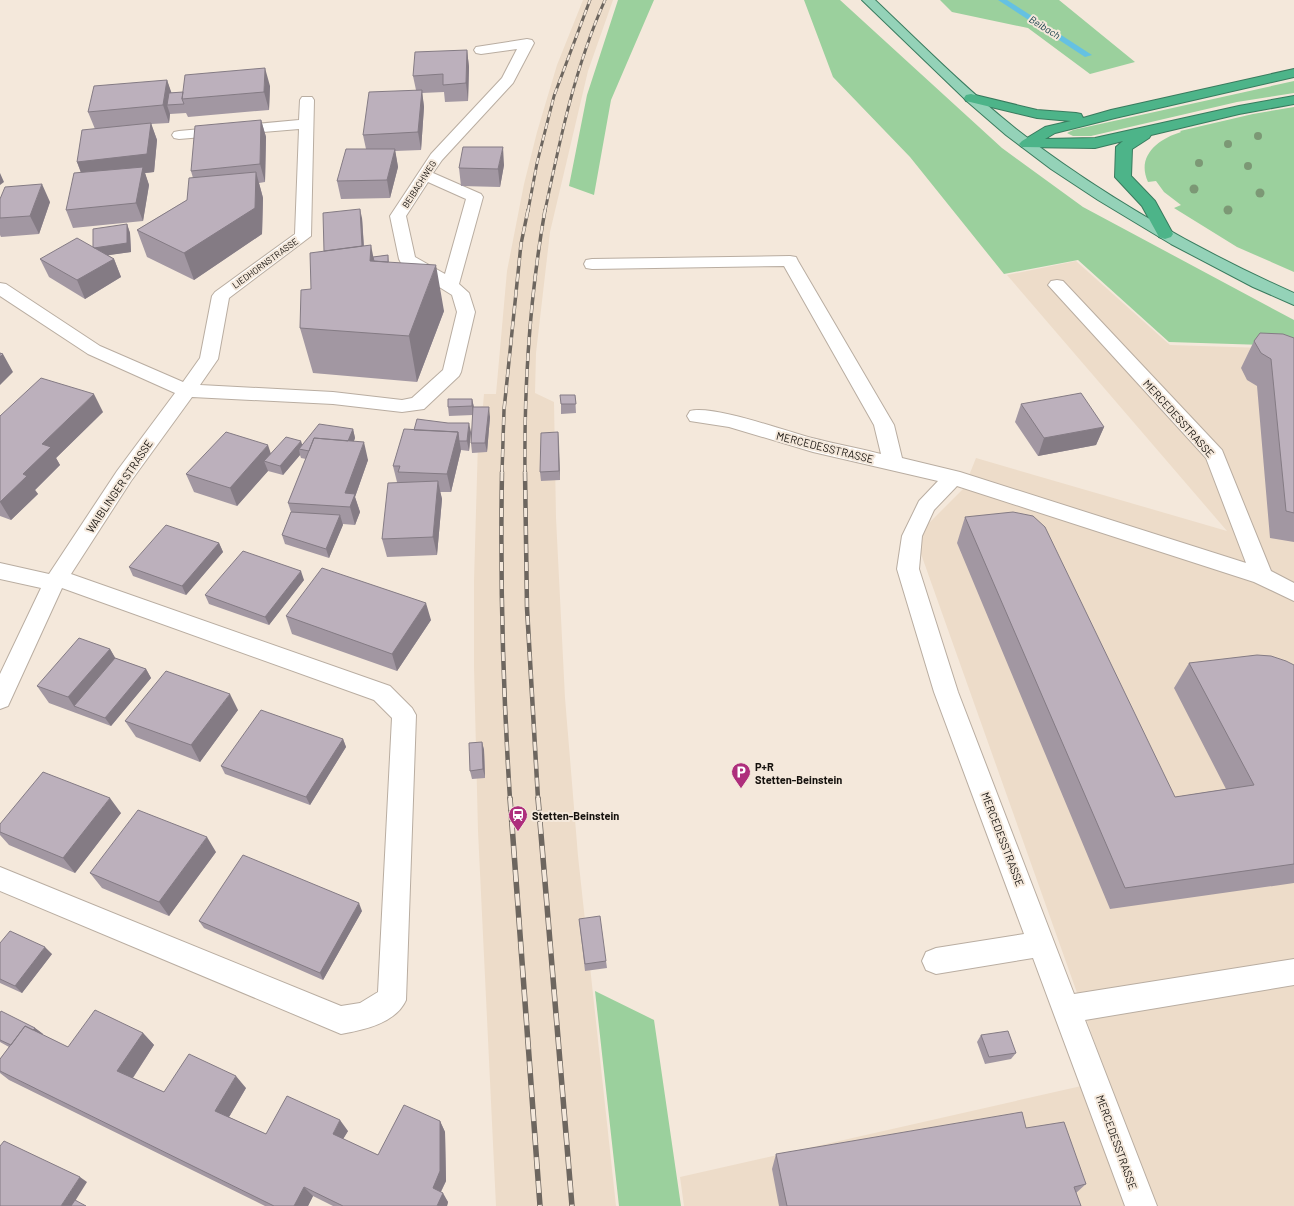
<svg xmlns="http://www.w3.org/2000/svg" width="1294" height="1206" viewBox="0 0 1294 1206" font-family="Barlow,sans-serif">
	<style>
		.built { fill: #eddcc9 }
		.green { fill: #9bd09d }
		.lines { fill: none; stroke-linecap: round; stroke-linejoin: round }
		.stream { fill: #65c1e2; fill-rule: evenodd }
		.minor-casing { stroke: #b9ada1; stroke-width: 2 }
		.major-casing { stroke: #397b5e; stroke-width: 2 }
		.highway-casing { stroke: #397b5e; stroke-width: 2 }
		.minor { fill: #fff; fill-rule: evenodd }
		.major { fill: #94d2b8; fill-rule: evenodd }
		.highway { fill: #4db489; fill-rule: evenodd }
		.rail-far3-casing { stroke: #6d665f; stroke-width: 3 }
		.rail-far2-casing { stroke: #6d665f; stroke-width: 3.5 }
		.rail-far1-casing { stroke: #6d665f; stroke-width: 4.5 }
		.rail-casing { stroke: #6d665f; stroke-width: 5.5 }
		.rail-far3 { stroke: #f4e8db; stroke-width: 2; stroke-dasharray: 6; stroke-linecap: butt }
		.rail-far2 { stroke: #f4e8db; stroke-width: 2.5; stroke-dasharray: 8; stroke-linecap: butt }
		.rail-far1 { stroke: #f4e8db; stroke-width: 3; stroke-dasharray: 9; stroke-linecap: butt }
		.rail { stroke: #f4e8db; stroke-width: 4; stroke-dasharray: 12; stroke-linecap: butt }
		.tree { fill: #7c9875 }
		.wall { fill: #a297a2 }
		.shaded-wall { fill: #847b84 }
		.building { fill: #bcb0bc; stroke: #847b84 }
		.labels { text-anchor: middle; dominant-baseline: central; stroke-width: 4; stroke-linejoin: round; paint-order: stroke }
		.far-street-label { font-size: 9px; fill: #15110d; stroke: #f4e8db }
		.far-water-label { font-size: 10px; font-style: italic; fill: #0c3745; stroke: #f4e8db }
		.street-label { font-size: 11px; fill: #15110d; stroke: #f4e8db }
		.poi-label { font-size: 11px; font-weight: bold; fill: #15110d; stroke: #f4e8db; text-anchor: start }
	</style>
	<rect width="100%" height="100%" fill="#f4e8db"/>
	<!-- built -->
	<path class="built" d="M583,0H613L588,71L550,232L536,353L535,393L554,402L556,518L565,698L578,856L616,1206H496L478,831L474,667V581L479,407L483,406L484,394H496L507,271L524,184L537,132L557,65Z
		M1076,261L1170,345L1294,349V1206H684L680,1177L1108,1080L915,537L964,488L976,458L1227,531L1007,275Z"/>
	<!-- green -->
	<path class="green" d="M618,0H654L611,100L594,195L569,186L587,95Z
		M804,0H840L1002,148L1083,207L1294,320V346L1169,342L1078,260L1004,274L910,157L833,77Z
		M940,0H1059L1135,62L1090,74L1028,28L952,12Z
		M1294,81V93L1237,102L1091,136H1073L1067,133L1073,130Z
		M1294,107V272L1237,247L1174,208L1181,205L1164,192L1156,181L1148,182C1136,156 1158,139 1181,132L1180,131L1253,114Z
		M595,991L654,1020L681,1206H619Z"/>
	<g class="lines">
		<!-- stream -->
		<path class="stream" d="M998,0H1007L1092,55L1085,57Z"/>
		<defs>
			<path id="minor" d="M527,39L532,40L534,43L513,83L442,160L433,173L481,194L483,197L459,284L469,293L475,312L461,372L459,376L424,409L402,412L333,404L192,397L131,481L71,574L390,686L412,708L416,715L406,1000C396,1023 364,1030 341,1034L0,891V867L341,1006L360,1003L378,992L392,718L374,700L62,588L8,706L0,709V674L41,588L0,579V563L49,574L117,471L175,393L88,354L0,296V283L6,284L100,346L183,382L200,358L212,296L215,292L295,234L299,129L179,139L174,138L172,135L174,132L179,131L299,120L300,100L302,97H312L314,100L311,236L229,298L218,359L200,385L333,392L402,400L412,398L443,370L457,312L452,295L401,263L399,259L390,216L431,154L502,78L517,49L481,54L476,53L474,50L476,47ZM428,182L466,199L445,274L415,257L406,216Z
				M790,256L796,257L798,261L894,425L902,458L960,472L1246,563L1206,458L1048,285L1051,281L1057,280L1063,281L1222,450L1271,571L1294,583V601L1254,582L957,486L934,510L922,536L919,569L958,692L1074,994L1294,959V985L1085,1020L1157,1206H1125L1033,958L936,974L926,970L922,961L926,952L936,948L1024,934L934,692L897,569L902,536L919,501L938,481L813,452L729,427L690,421L687,416L690,411C714,405 785,431 812,438C835,444 858,448 881,454L874,425L784,266L592,269L586,268L584,264L586,260L592,259Z"/>
			<path id="major" d="M862,0H875C921,44 966,89 1016,129C1098,193 1199,251 1294,293V305L1253,287L1171,244L1098,200L1051,169L1006,135L969,103Z"/>
			<path id="highway" d="M1294,69V77L1115,118L1055,133L1045,139L1095,138L1239,106L1294,96V104L1239,114L1151,135L1149,138L1132,149L1131,176L1155,201L1173,234L1171,237L1165,239L1159,237L1142,206L1115,177L1116,147L1123,141L1095,148L1022,147L1019,144L1022,141L1045,127L1071,121L1037,118L966,101L964,98L966,95L971,94L1037,110L1076,113L1081,114L1083,118L1111,110Z"/>
		</defs>
		<!-- minor casing -->
		<use href="#minor" class="minor-casing"/>
		<!-- major casing -->
		<use href="#major" class="major-casing"/>
		<!-- highway casing -->
		<use href="#highway" class="highway-casing"/>
		<!-- minor -->
		<use href="#minor" class="minor"/>
		<!-- major -->
		<use href="#major" class="major"/>
		<!-- highway -->
		<use href="#highway" class="highway"/>
		<defs>
			<path id="rail-far3" d="M528,211L537,163L554,96L590,0
				M545,211C560,139 575,67 605,0"/>
			<path id="rail-far2" d="M502,473L504,410L521,244L528,210
				M525,473C524,385 530,296 545,210"/>
			<path id="rail-far1" d="M502,472C500,581 503,690 510,799
				M525,472L527,608L538,799"/>
			<path id="rail" d="M510,798L540,1206
				M538,798L572,1206"/>
		</defs>
		<!-- rail-far3 casing -->
		<use href="#rail-far3" class="rail-far3-casing"/>
		<!-- rail-far2 casing -->
		<use href="#rail-far2" class="rail-far2-casing"/>
		<!-- rail-far1 casing -->
		<use href="#rail-far1" class="rail-far1-casing"/>
		<!-- rail casing -->
		<use href="#rail" class="rail-casing"/>
		<!-- rail-far3 -->
		<use href="#rail-far3" class="rail-far3"/>
		<!-- rail-far2 -->
		<use href="#rail-far2" class="rail-far2"/>
		<!-- rail-far1 -->
		<use href="#rail-far1" class="rail-far1"/>
		<!-- rail -->
		<use href="#rail" class="rail"/>
	</g>
	<!-- trees -->
	<g class="tree">
		<circle cx="1258" cy="136" r="4"/>
		<circle cx="1228" cy="144" r="4"/>
		<circle cx="1199" cy="163" r="4"/>
		<circle cx="1248" cy="166" r="4"/>
		<circle cx="1194" cy="189" r="4.5"/>
		<circle cx="1260" cy="193" r="4.5"/>
		<circle cx="1228" cy="210" r="4.5"/>
	</g>
	<!-- wall -->
	<path class="wall" d="M467,50L469,67L468,101L445,102L444,92L422,93L424,107L421,150L395,151L398,167L390,198L341,199L337,181L366,149L363,135L416,90L413,76Z
		M167,80L171,93L270,86L269,110L188,117L186,113L170,114L169,123L151,124L157,140L154,172L145,173L149,185L143,221L73,228L66,210L81,173L77,162L95,129L88,112Z
		M261,120L266,137L265,182L259,183L263,198L262,234L194,280L147,257L137,230L187,200L193,178L191,171Z
		M504,165L500,187L461,186L459,168Z
		M0,199L50,202L39,234L1,237L0,235Z
		M362,218L364,246L373,257L388,255L389,262L444,311L417,382L313,373L300,328L311,289L324,251Z
		M127,224L130,233L131,252L108,255L114,259L121,277L85,299L49,277L40,259L93,247Z
		M1294,338V542L1270,538L1257,386L1247,380L1241,368L1254,341Z
		M575,395L576,413L561,414V404Z
		M472,399L474,407L490,417L487,452L472,453L471,443L473,415L449,416L448,407Z
		M1021,404L1104,427L1096,445L1038,456L1015,422Z
		M103,412L56,458L60,465L35,490L38,494L11,520L0,516V416Z
		M353,429L355,438L354,441L368,460L355,497L360,512L355,525L343,524L329,558L285,544L282,535L291,512L288,503L306,459L301,458L300,455L283,475L268,471L237,506L194,492L186,474L271,454Z
		M414,430L471,432L469,451L461,450L451,492H440L442,499L437,555L387,557L382,539L397,482L393,466Z
		M558,432L560,480L541,481L540,472Z
		M965,517L1175,797L1226,789L1174,688L1189,663L1294,665V883L1110,909L957,543Z
		M219,543L223,552L186,595L133,576L129,567Z
		M304,580L269,625L209,604L205,595Z
		M286,616L431,620L397,671L292,634Z
		M110,649L115,658L146,669L151,678L111,726L49,703L37,686Z
		M238,710L200,762L136,737L125,721Z
		M343,739L346,747L310,805L225,774L221,766Z
		M482,742L484,750L485,778L472,779L470,771Z
		M121,813L75,873L9,845L0,835V824Z
		M216,852L169,916L102,888L90,873Z
		M362,911L323,980L204,928L199,921Z
		M579,919L606,961L607,968L585,971Z
		M0,943L52,954L22,993L0,983Z
		M0,1013L35,1028L43,1034L42,1035L68,1047L143,1033L154,1045L133,1078L164,1092L246,1088L229,1117L266,1134L348,1131L343,1139L378,1155L440,1121L445,1132L446,1181L441,1192L448,1202L447,1206H333L313,1196L308,1206H265L9,1080L0,1073V1059L9,1047L0,1042Z
		M981,1035L1016,1053L1011,1059L985,1064L977,1042Z
		M1026,1128L1086,1184L1076,1193L1081,1206H779L772,1169L776,1154Z"/>
	<!-- shaded-wall -->
	<path class="shaded-wall" d="M467,50L469,67L468,101L466,83Z
		M265,68L270,86L269,110L264,92Z
		M167,80L173,97L167,105L170,114L169,123L163,105Z
		M422,90L424,107L421,150L418,132Z
		M261,120L266,137L265,182L260,164Z
		M151,123L157,140L154,172L145,173L149,185L143,221L136,203L84,180L77,162Z
		M503,147L504,165L500,187L498,169Z
		M395,149L398,167L390,198L387,180Z
		M256,172L263,198L262,234L194,280L184,253Z
		M0,173L4,182L0,185Z
		M42,184L50,202L39,234L30,216Z
		M360,209L362,218L365,267L363,258Z
		M127,224L130,233L131,252L96,257L93,248Z
		M371,245L380,291L370,261Z
		M114,259L121,277L85,299L77,280Z
		M436,265L444,311L417,382L409,336Z
		M3,354L13,372L0,385V357Z
		M94,394L103,412L56,458L60,465L35,490L38,494L11,520L0,502L23,474L42,444Z
		M472,399L474,408L473,415L472,406Z
		M489,407L490,417L487,452L485,443Z
		M469,423L471,432L469,451L467,441Z
		M1104,427L1096,445L1038,456L1044,438Z
		M353,429L355,438L347,458L344,449Z
		M458,432L461,450L451,492L447,474Z
		M558,432L559,442L560,480L559,471Z
		M301,441L304,450L299,449L300,455L283,475L280,466Z
		M364,442L368,460L355,497L360,512L355,525L350,507L345,493Z
		M268,445L274,463L264,461L268,471L237,506L230,488Z
		M438,481L442,499L437,555L433,537Z
		M340,515L343,525L329,558L326,549Z
		M219,543L223,552L186,595L182,586Z
		M301,571L304,580L269,625L265,617Z
		M426,603L431,620L397,671L392,654Z
		M110,649L120,666L74,706L79,714L68,697Z
		M146,669L151,678L111,726L105,718Z
		M230,694L238,710L200,762L191,745Z
		M343,739L346,747L310,805L306,797Z
		M482,742L484,750L485,778L483,769Z
		M110,798L121,813L75,873L63,858Z
		M207,837L216,852L169,916L159,902Z
		M359,903L362,911L323,980L320,973Z
		M45,947L52,954L22,993L15,986Z
		M35,1028L43,1034L27,1056L19,1049Z
		M143,1033L154,1045L130,1082L117,1071Z
		M236,1076L246,1088L226,1122L215,1111Z
		M340,1120L348,1131L340,1144L333,1134Z
		M440,1121L445,1132L446,1181L438,1197L433,1188Z
		M80,1177L87,1182L72,1206H61Z
		M304,1187L313,1196L308,1206H294Z
		M443,1193L448,1202L447,1206H437Z"/>
	<!-- building -->
	<path class="building" d="M467,50L466,83L443,85V74L413,76L415,52Z
		M265,68L264,92L182,99L185,75Z
		M167,80L163,105L88,112L94,86Z
		M422,90L418,132L363,135L369,92Z
		M183,92L182,99L184,104L167,105L169,93Z
		M261,120L260,164L191,171L195,126Z
		M151,123L147,154L77,162L82,130Z
		M463,147H503L498,169L459,168Z
		M346,149H395L387,180L337,181Z
		M143,167L136,203L66,210L74,173Z
		M256,172L255,208L184,253L137,230L187,200L189,178Z
		M42,184L30,216L0,218V199L5,187Z
		M360,209L362,246L324,251L323,213Z
		M127,224V243L94,248L93,247V229Z
		M77,238L114,259L77,280L40,259Z
		M371,245L370,261L436,265L409,336L300,328L301,290L311,289L310,253Z
		M388,255V262L374,261L373,257Z
		M1260,333L1283,334L1294,338V513L1286,511L1271,359L1261,353L1254,341Z
		M0,353L3,354L0,357Z
		M41,378L94,394L42,444L51,447L23,474L27,476L0,502V416Z
		M1081,393L1104,427L1044,438L1021,404Z
		M560,395H575L576,404H561Z
		M448,399H472V406L448,407Z
		M473,407H489L485,443H471Z
		M417,419L448,423H469L467,441H459L458,432L414,430Z
		M319,424L353,429L348,441L314,438L309,451L299,449Z
		M404,429L458,432L447,474L398,472L400,466H393Z
		M226,432L268,445L230,488L186,474Z
		M558,432L559,471L540,472L541,433Z
		M286,437L301,441L280,466L264,461Z
		M314,438L364,442L345,493L355,494L350,507L288,503Z
		M438,481L433,537L382,539L388,483Z
		M291,512L340,515L326,549L282,535Z
		M1013,512L1033,516L1045,527L1175,797L1254,785L1189,663L1257,655L1271,656L1286,661L1294,665V864L1125,888L965,517Z
		M166,525L219,543L182,586L129,567Z
		M243,551L301,571L265,617L205,595Z
		M322,568L426,603L392,654L286,616Z
		M79,638L110,649L68,697L37,686Z
		M115,658L146,669L105,718L74,706Z
		M166,671L230,694L191,745L125,721Z
		M261,710L343,739L306,797L221,766Z
		M482,742L483,769L470,771L469,743Z
		M43,772L110,798L63,858L0,832V824Z
		M138,810L207,837L159,902L90,873Z
		M243,855L359,903L320,973L199,921Z
		M600,916L606,961L585,964L579,919Z
		M10,931L45,947L15,986L0,979V943Z
		M95,1010L143,1033L117,1071L164,1092L189,1054L236,1076L215,1111L266,1134L287,1096L340,1120L333,1134L378,1155L404,1105L440,1121V1171L433,1188L443,1193L437,1206H343L304,1187L294,1206H274L0,1071V1059L25,1026L68,1047Z
		M1,1011L35,1028L33,1030L25,1026L11,1045L0,1040V1013Z
		M1008,1031L1016,1053L989,1057L981,1035Z
		M1022,1112L1026,1128L1064,1122L1086,1184L1074,1187L1081,1206H787L776,1154Z
		M4,1141L80,1177L61,1206H0V1146Z
		M75,1200L86,1206H71Z"/>
	<!-- icons -->
	<defs>
		<symbol id="parking-pin" viewBox="-11 -11 22 30"><path d="M0 17L-7.5 6A9.5 9.5 0 1 1 7.5 6Z" fill="#ae2e7c" stroke="#f4e8db"/><path d="M-3.5-5.5H1a3.5 3.5 0 0 1 0 7H-1V5.5H-3.5ZM-1-3.4V-.6H.8a1.4 1.4 0 0 0 0-2.8Z" fill="#fff"/></symbol>
		<symbol id="station-pin" viewBox="-11 -11 22 30"><path d="M0 17L-7.5 6A9.5 9.5 0 1 1 7.5 6Z" fill="#ae2e7c" stroke="#f4e8db"/><path d="M-3-6H3Q5-6 5-4V2Q5 4 3 4L4.5 6H3L1.5 4h-3L-3 6H-4.5L-3 4Q-5 4-5 2V-4Q-5-6-3-6ZM-3.5-4v3h7v-3ZM-3.5 1v1.5H-2V1ZM2 1v1.5H3.5V1Z" fill="#fff"/></symbol>
	</defs>
	<g fill-rule="evenodd">
		<use href="#parking-pin" x="730" y="761" width="22" height="30"/>
		<use href="#station-pin" x="507" y="804" width="22" height="30"/>
	</g>
	<g class="labels">
		<!-- far-street labels -->
		<g class="far-street-label">
			<text transform="translate(419 184) rotate(-57)">BEIBACHWEG</text>
			<text transform="translate(265 263) rotate(-36)">LIEDHORNSTRASSE</text>
		</g>
		<!-- far-water labels -->
		<g class="far-water-label">
			<text transform="translate(1045 27) rotate(32)">Beibach</text>
		</g>
		<!-- street labels -->
		<g class="street-label">
			<text transform="translate(1179 418) rotate(48)">MERCEDESSTRASSE</text>
			<text transform="translate(825 447) rotate(14)">MERCEDESSTRASSE</text>
			<text transform="translate(119 486) rotate(-56)">WAIBLINGER STRASSE</text>
			<text transform="translate(1003 839) rotate(69)">MERCEDESSTRASSE</text>
			<text transform="translate(1117 1142) rotate(70)">MERCEDESSTRASSE</text>
		</g>
		<!-- poi labels -->
		<g class="poi-label">
			<text x="755" y="766">P+R<tspan x="755" dy="13">Stetten-Beinstein</tspan></text>
			<text x="532" y="815">Stetten-Beinstein</text>
		</g>
	</g>
</svg>
